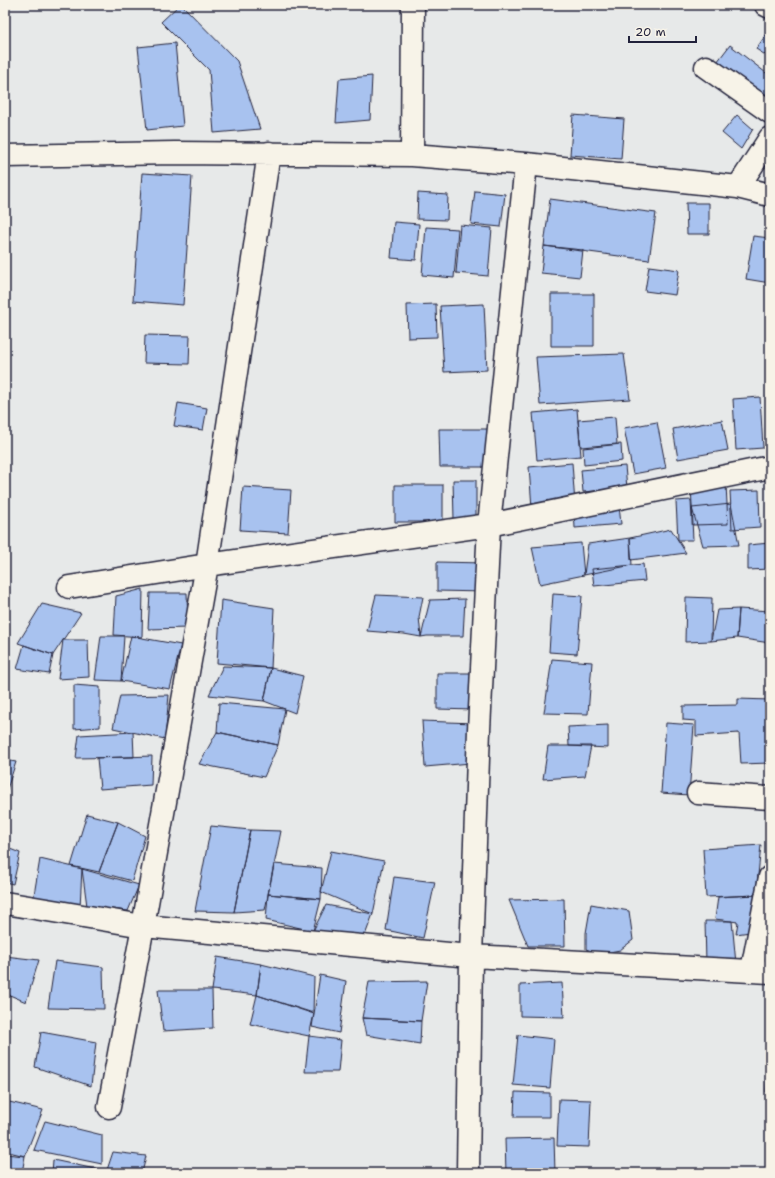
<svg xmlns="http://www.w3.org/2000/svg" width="775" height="1178" viewBox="0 0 775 1178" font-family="'Shantell Sans',sans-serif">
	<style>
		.building { fill: #a8c2ef; stroke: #22223b }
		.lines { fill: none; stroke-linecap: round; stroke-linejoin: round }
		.minor-casing { stroke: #22223b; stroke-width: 25 }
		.minor { stroke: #f7f3e8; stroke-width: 22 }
	</style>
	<rect width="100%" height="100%" fill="#e7e9e9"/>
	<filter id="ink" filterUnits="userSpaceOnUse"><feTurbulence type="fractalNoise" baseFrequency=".025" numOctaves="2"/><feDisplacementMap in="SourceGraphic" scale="8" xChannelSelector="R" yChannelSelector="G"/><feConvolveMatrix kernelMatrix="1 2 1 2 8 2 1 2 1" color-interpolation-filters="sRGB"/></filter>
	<g filter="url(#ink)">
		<!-- building -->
		<path class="building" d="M179,5H182L237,61L260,129L214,133L209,70L161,22Z
			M770,29V58L756,49Z
			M175,43L183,126L147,130L138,47Z
			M730,45L770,76V98L765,104L714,66Z
			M372,76L370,120L336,123L339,79Z
			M573,115L624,119L621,159L570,155Z
			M737,115L753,129L741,149L722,133Z
			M142,173L192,176L183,305L133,301Z
			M475,191L505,194L501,227L471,224Z
			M418,193L448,195L447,220L417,219Z
			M550,199L656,213L649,260L544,246Z
			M686,203H709V234H687Z
			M394,222L419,224L416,260L391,258Z
			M460,225L492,228L488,276L456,273Z
			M426,227L458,229L454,278L422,275Z
			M753,236L770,238V283L746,279Z
			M544,246L583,250L580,277L541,273Z
			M649,266L679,270L675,295L645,291Z
			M551,294H594V346H551Z
			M436,304L437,337L408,338L407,305Z
			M484,304L487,370L444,372L440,306Z
			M145,335L190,336L189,364L144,363Z
			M624,354L630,399L540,405L536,357Z
			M767,396H770V447H766Z
			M760,397L763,448L736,450L733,399Z
			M178,403L207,408L203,430L174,426Z
			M577,409L581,456L537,460L533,413Z
			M615,417L617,444L581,447L578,420Z
			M722,420L728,450L678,459L673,429Z
			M657,422L666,468L633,474L624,428Z
			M439,429H494V467H440Z
			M621,444L622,461L584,465L583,448Z
			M572,463L575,504L532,508L529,467Z
			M625,466L627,488L583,492L581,470Z
			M453,480H476V519H454Z
			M726,484L728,524L693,525L691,486Z
			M395,485H443V522H395Z
			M243,487L291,490L288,533L240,530Z
			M759,490L760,527L732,529L730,491Z
			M691,500L693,540H678L676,501Z
			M731,504L739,545L703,546L692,508Z
			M619,506L621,524L575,528L574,510Z
			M671,529L686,553L631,560L630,538Z
			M630,538L632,565L584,575L588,544Z
			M581,543L584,575L540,584L532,547Z
			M770,543V569L748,570V545Z
			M437,562L485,563V592L437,591Z
			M643,564L645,581L594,586L592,569Z
			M143,589L142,637L114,635L116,596Z
			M150,593H187L188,628L148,629Z
			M553,594L582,596L577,654L549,652Z
			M376,595L423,597L419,617L421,637L404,634L367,631Z
			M686,597L712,598L711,641L685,642Z
			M465,599L463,636H427L421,637L430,600Z
			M221,600L274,608L271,668L217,663Z
			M42,604L81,613L53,655L18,643Z
			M739,609L770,611V643L737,638Z
			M739,609L737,638L711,641L717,610Z
			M101,636H124L121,681L95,680Z
			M131,636L181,645L170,689L121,681Z
			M63,640H88L89,677L58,679Z
			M24,645L53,655L49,674L17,669Z
			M552,659L592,662L588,714L544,713Z
			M223,666L271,668L264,701L209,695Z
			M271,668L303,676L295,713L264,701Z
			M437,673H478L474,710L437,709Z
			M74,685L100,687V727L74,729Z
			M169,695L165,739L113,728L120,696Z
			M738,699L770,700V763L741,764L739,733L696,736V721L683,720V706L738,705Z
			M219,703L285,709L278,745L217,732Z
			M422,721L473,723L471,763L425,767Z
			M666,723L694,725L689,795L661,793Z
			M608,725V748L569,746L568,727Z
			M133,732L134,757L76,758L79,735Z
			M217,732L278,745L264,777L199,764Z
			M548,746H591L585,776L543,779Z
			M152,756L151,785L100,789L97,758Z
			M5,760L16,762L5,795Z
			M87,814L118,822L99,872L71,866Z
			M118,822L145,836L132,881L99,872Z
			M211,826L250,830L234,912L195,911Z
			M250,830L281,831L265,910L234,912Z
			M761,845L756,895L706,897L703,849Z
			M5,847L20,853L13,884L5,882Z
			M331,851L384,861L373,914L321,892Z
			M40,859L82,869L80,907L33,901Z
			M274,864L322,868L321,899L268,894Z
			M82,869L139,885L128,911L87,906Z
			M394,877L435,882L423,938L386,930Z
			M268,894L321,899L313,931L266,920Z
			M756,895L750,932L736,934L738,922L715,919L718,897Z
			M564,899L565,946H528L509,900Z
			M591,904L629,911L633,940L620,950L599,954L586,949V933Z
			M326,905L373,914L364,938L313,931Z
			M705,921H732L736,964L706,963Z
			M5,956L39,960L26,1002L5,993Z
			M217,957L261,964L257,995L212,990Z
			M55,961L103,967L104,1009L48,1008Z
			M261,964L314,977L313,1013L257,995Z
			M320,975L346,981L339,1033L312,1027Z
			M427,981L421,1021L362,1018L369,982Z
			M562,983L564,1017L520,1016V985Z
			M158,990H212L213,1028L163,1031Z
			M257,995L314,1014L309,1036L250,1024Z
			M362,1018L421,1021L420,1044L366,1035Z
			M769,1030H770V1092H766Z
			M41,1032L96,1042L91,1086L35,1067Z
			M518,1035L554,1039L550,1088L513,1085Z
			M309,1036L341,1040L338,1072H305Z
			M515,1092L550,1093V1117H514Z
			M559,1099L591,1100L589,1147L557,1146Z
			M5,1101L43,1110L25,1156L5,1151Z
			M45,1121L102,1135V1164L34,1150Z
			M554,1138L555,1173H506L505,1139Z
			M113,1152L146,1156L142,1173H106Z
			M5,1154L25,1156L22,1173H5Z
			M53,1160L100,1170V1173H52Z"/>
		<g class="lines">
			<defs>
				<path id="minor" d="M766,5L770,7
					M706,67L770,112
					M412,155L413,5
					M5,156L175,153L412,155L526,164L738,187L770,195
					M738,187L770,138
					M69,587L207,565L489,525L770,467
					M698,793L770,798
					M5,903L143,926L471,956L770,972
					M752,970L770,877
					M109,1107L143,926L207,565L269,153
					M468,1173L471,956L479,730L489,525L526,164"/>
			</defs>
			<!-- minor casing -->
			<use href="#minor" class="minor-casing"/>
			<!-- minor -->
			<use href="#minor" class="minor"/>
		</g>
	</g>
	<!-- margin -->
	<rect width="775" height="1178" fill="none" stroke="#f7f3e8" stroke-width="20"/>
	<rect x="10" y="10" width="755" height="1158" fill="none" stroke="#22223b" stroke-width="1.5" filter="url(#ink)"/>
	<!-- scale -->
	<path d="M629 36v6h67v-6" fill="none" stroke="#22223b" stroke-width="2"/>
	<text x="635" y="36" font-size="12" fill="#22223b" stroke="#f7f3e8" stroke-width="3" paint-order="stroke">20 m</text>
</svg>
